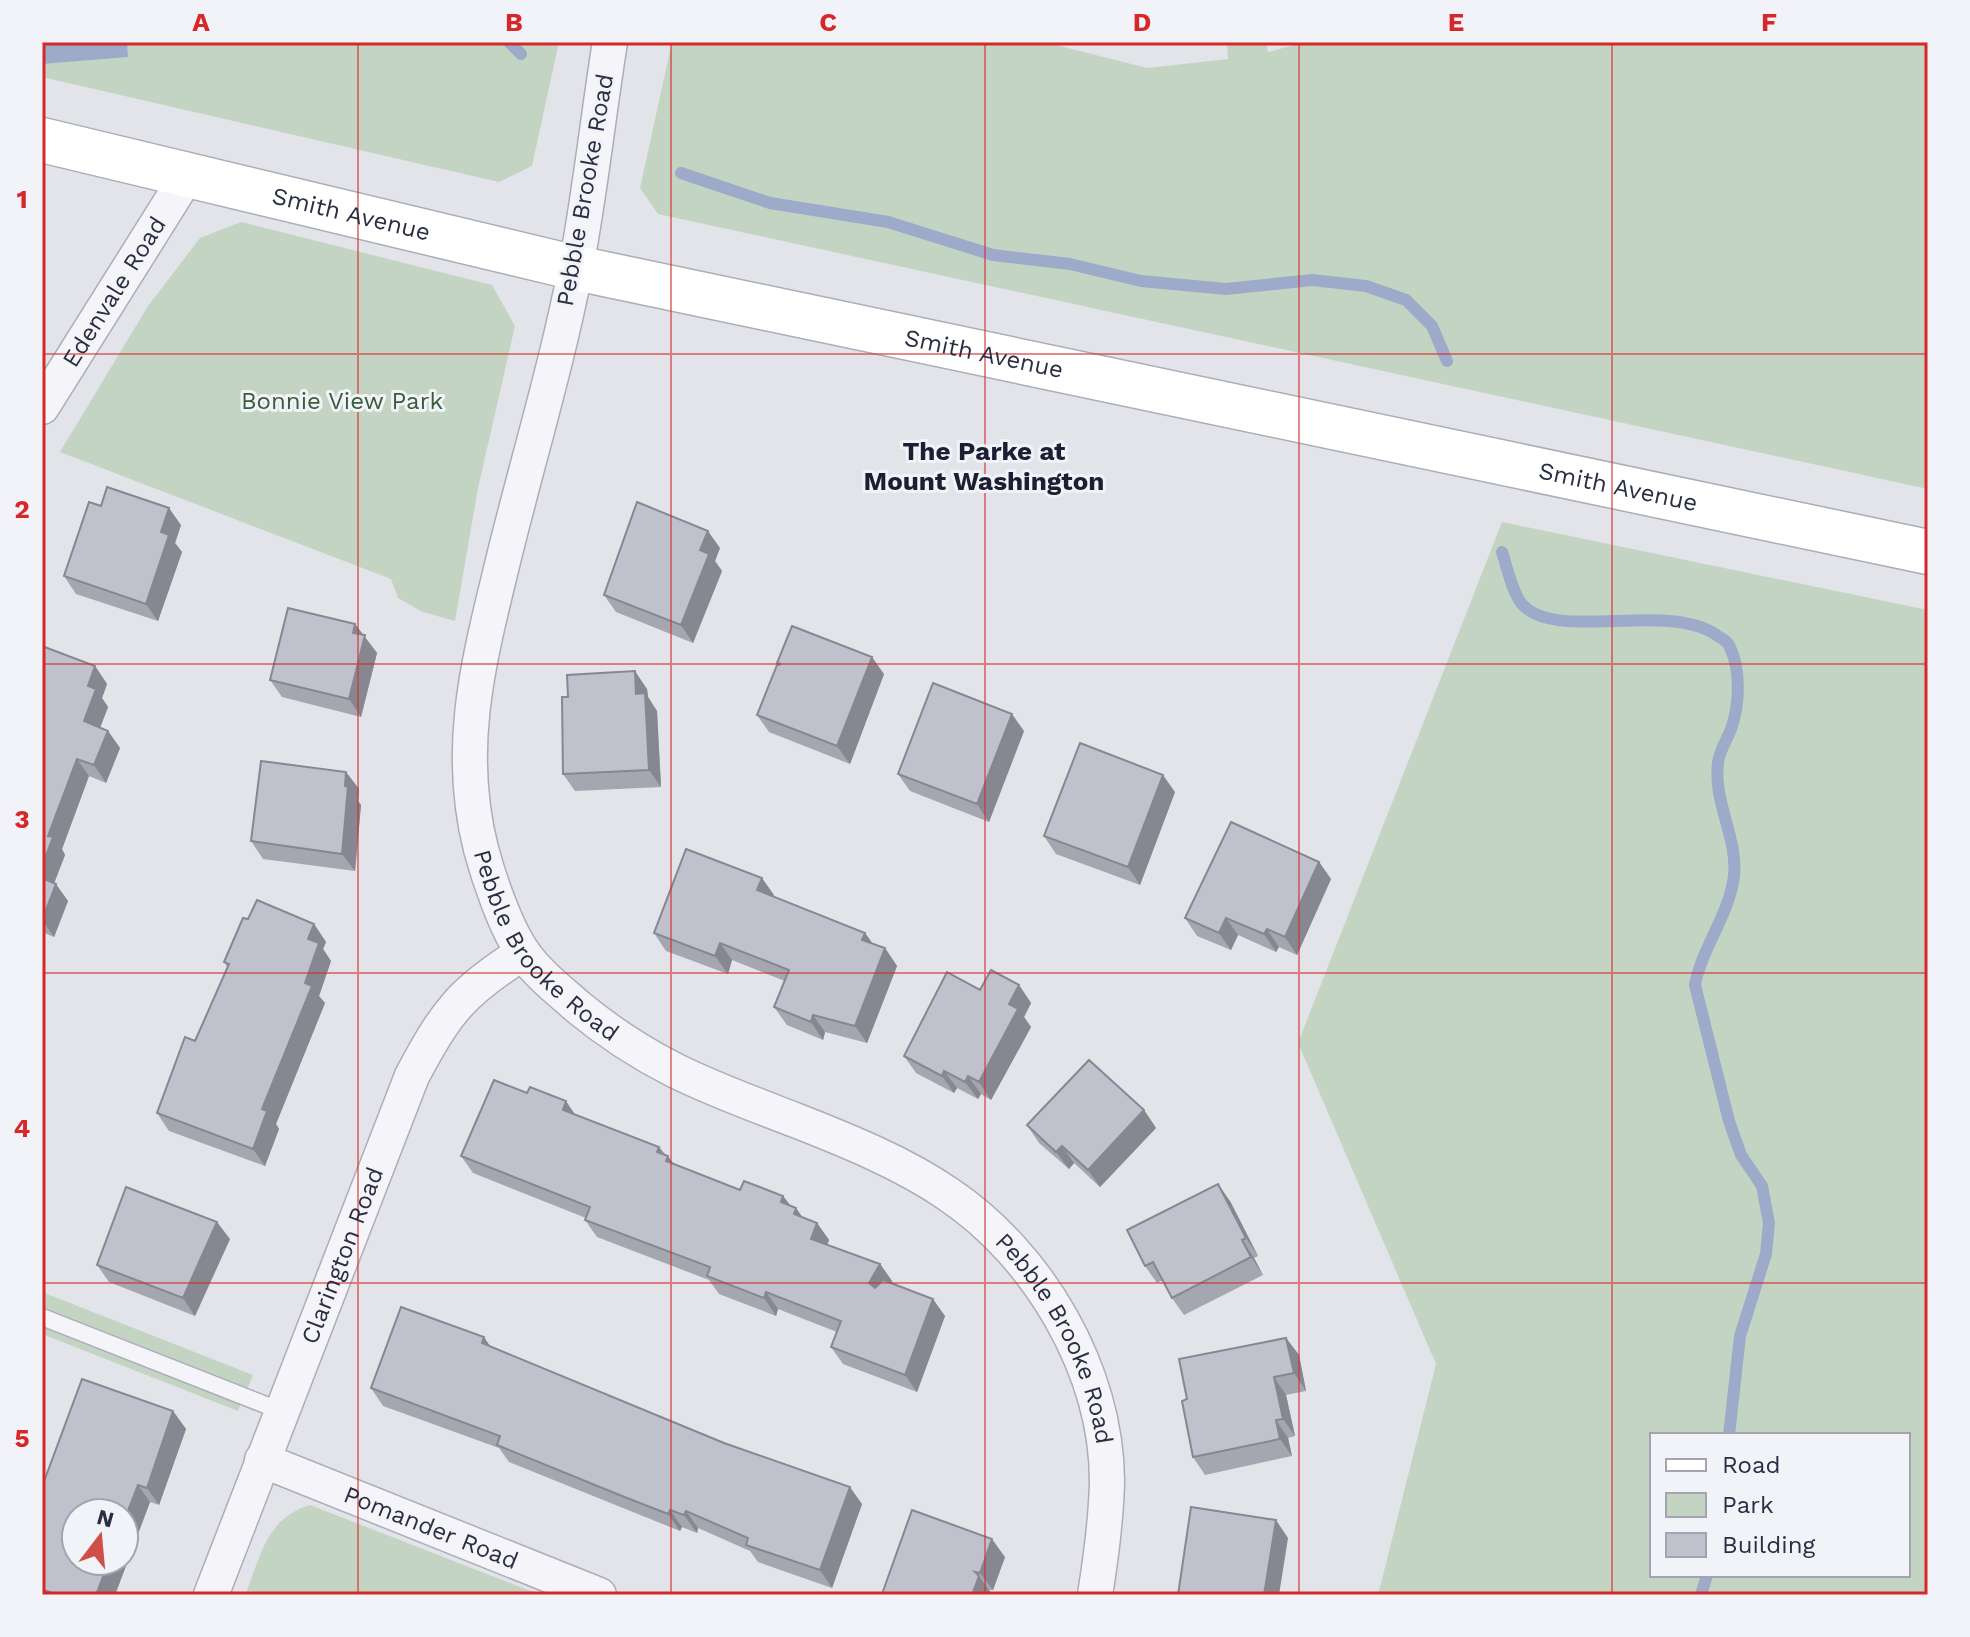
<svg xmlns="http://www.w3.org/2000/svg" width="1970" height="1637" viewBox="0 0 1970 1637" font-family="'Work Sans',sans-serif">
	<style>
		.green { fill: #c4d4c3; fill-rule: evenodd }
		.water { fill: #9daaca }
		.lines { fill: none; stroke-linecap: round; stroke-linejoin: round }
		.stream { stroke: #9daaca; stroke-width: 12 }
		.service-casing { stroke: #abadb8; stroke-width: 19 }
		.minor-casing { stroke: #abadb8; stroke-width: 37 }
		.secondary-casing { stroke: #abadb8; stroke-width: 47 }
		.service { stroke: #f5f5f9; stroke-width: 16 }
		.minor { stroke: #f5f5f9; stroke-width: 34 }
		.secondary { stroke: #fff; stroke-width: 44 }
		.wall { fill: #a4a6b0 }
		.shaded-wall { fill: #868790 }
		.building { fill: #bfc1cd; stroke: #868790; stroke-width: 2 }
		.grid { fill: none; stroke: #d62828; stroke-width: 2; stroke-opacity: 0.55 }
		.labels { text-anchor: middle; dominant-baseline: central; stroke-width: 6; stroke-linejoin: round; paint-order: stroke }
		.street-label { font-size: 24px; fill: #2a2e42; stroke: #f2f3f8 }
		.park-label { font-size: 24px; fill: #375e38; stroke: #f2f3f8 }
		.neighbourhood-label { font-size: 26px; font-weight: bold; fill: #1c1f33; stroke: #f2f3f8 }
		.neatline { fill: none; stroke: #d62828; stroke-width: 3 }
		.grid-label { font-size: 26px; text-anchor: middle; font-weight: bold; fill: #d62828 }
	</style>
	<rect width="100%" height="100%" fill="#e2e4ea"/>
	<!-- green -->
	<path class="green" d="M42,42H559L532,166L499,182L42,77Z
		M672,42H1044L1147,68L1228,59L1227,42H1266L1268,52L1305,42H1928V489L658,214L640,188Z
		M241,222L492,285L515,326L478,488L455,621L423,612L398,598L391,579L60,452L148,306L200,238Z
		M1502,522L1928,610V1595H1378L1436,1364L1298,1043ZM1908,1435V1575H1652V1435Z
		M42,1292L253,1375L238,1411L42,1334Z
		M310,1505L541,1595H245C261,1556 266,1518 310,1505Z"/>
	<!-- water -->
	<path class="water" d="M42,42H127L128,57L42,64Z"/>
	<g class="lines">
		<!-- stream -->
		<path class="stream" d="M509,42L521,54
			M681,173L770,203L888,222L993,255L1070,264L1141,281L1226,289L1312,280L1366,286L1406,300L1432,326L1447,361
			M1502,552C1507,567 1512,591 1521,603C1553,643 1663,601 1715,634C1720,638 1726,640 1729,645C1741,669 1740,704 1731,729C1727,740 1719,751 1718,763C1713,802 1738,838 1734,876C1729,916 1702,947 1695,985L1729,1121L1741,1155L1762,1186L1769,1223L1766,1254L1740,1336L1729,1435
			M1701,1595L1707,1575"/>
		<defs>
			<path id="service" d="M42,1317L281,1411"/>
			<g id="minor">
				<path id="s1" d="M610,42C598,117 590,193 576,267C557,365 527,463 503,561C479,660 455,747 481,849C489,879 506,929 524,954C538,974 560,991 578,1007C651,1067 709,1087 795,1120C846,1140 903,1163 948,1194C1039,1255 1107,1371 1107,1482C1106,1520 1101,1558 1095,1595"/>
				<path id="s2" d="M42,407L187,176"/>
				<path id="s3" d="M262,1460L599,1595"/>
				<path id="s4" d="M211,1595L412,1076C446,1012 461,992 523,953"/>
			</g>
			<g id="secondary">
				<path id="s5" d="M42,140L576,268L1928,552"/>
			</g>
		</defs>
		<!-- service casing -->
		<use href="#service" class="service-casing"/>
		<!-- minor casing -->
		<use href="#minor" class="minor-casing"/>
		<!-- secondary casing -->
		<use href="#secondary" class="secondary-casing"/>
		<!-- service -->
		<use href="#service" class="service"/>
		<!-- minor -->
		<use href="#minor" class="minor"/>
		<!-- secondary -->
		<use href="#secondary" class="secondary"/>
	</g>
	<!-- wall -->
	<path class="wall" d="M181,525L175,543L182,552L158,621L76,594L64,576Z
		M720,548L715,561L722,571L693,643L616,612L604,595Z
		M355,624L377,653L361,717L282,697L270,680Z
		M42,646L95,666L107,684L102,698L108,707L100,728L108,731L120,748L106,783L89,776L62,849L65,855L54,883L68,901L54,937L42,932Z
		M777,663L884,674L850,764L769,732L757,715L779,665Z
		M647,689L648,697L657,711L661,787L575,791L563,774Z
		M1024,731L989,822L910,791L898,774Z
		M346,772L359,789L358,801L361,805L355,871L263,859L251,841Z
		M1175,792L1140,885L1056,854L1044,836Z
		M1319,862L1331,879L1297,955L1279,947L1276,952L1238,935L1231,950L1197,936L1185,918Z
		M774,895L773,897L865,933L873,944L885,948L897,966L867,1043L825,1032L823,1040L787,1025L774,1007L785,981L732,960L728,974L666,951L654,933Z
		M248,919L314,924L326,942L323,949L331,961L319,996L325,1003L276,1124L279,1129L265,1166L169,1131L157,1113L195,1041L228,968L224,962Z
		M1019,985L1031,1003L1024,1017L1031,1027L991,1100L981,1094L978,1099L957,1088L954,1093L916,1073L904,1056L980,990Z
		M527,1093L576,1115L659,1147L674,1164L740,1190L783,1196L791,1206L796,1208L802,1217L817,1223L829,1240L827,1245L880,1264L892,1281L891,1283L945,1316L917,1392L843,1364L831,1347L837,1332L778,1309L776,1316L719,1294L709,1280L597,1237L585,1220L586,1218L473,1173L461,1156Z
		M1144,1110L1156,1128L1100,1187L1074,1163L1069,1169L1039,1143L1027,1125Z
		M1230,1201L1258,1256L1254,1258L1263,1275L1184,1315L1172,1298L1163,1280L1157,1283L1145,1266Z
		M230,1239L195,1316L109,1282L97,1265Z
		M1286,1338L1299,1355L1306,1391L1286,1395L1295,1436L1288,1438L1292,1456L1205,1475L1193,1457L1187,1399Z
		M491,1347L862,1504L832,1588L758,1562L750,1551L698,1528L697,1533L682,1527L680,1531L509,1462L499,1448L383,1406L371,1388Z
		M173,1411L186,1429L159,1505L150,1502L115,1595H42V1487Z
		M1005,1557L993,1590H989L991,1593V1595H882V1594Z"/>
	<!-- shaded-wall -->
	<path class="shaded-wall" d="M169,508L181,525L175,543L182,552L158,621L146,604L161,532Z
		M708,531L720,548L715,561L722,571L693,643L681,625L700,550Z
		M355,624L377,653L361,717L349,699L353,633Z
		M872,657L884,674L850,764L837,746Z
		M95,666L107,684L102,698L108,707L96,738L84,721L88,686Z
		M635,671L647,689L648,697L657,711L661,787L649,770L636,694Z
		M1012,714L1024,731L989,822L977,804Z
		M108,731L120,748L106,783L94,765Z
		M77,759L89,776L62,849L65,855L50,894L42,883V866L48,836Z
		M346,772L359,789L358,801L361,805L355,871L342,854Z
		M1163,775L1175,792L1140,885L1128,867Z
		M1319,862L1331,879L1297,955L1285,937Z
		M762,878L774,895L769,908L757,890Z
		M56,884L68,901L54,937L42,920Z
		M1226,918L1238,935L1231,950L1219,933Z
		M314,924L326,942L323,949L331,961L319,996L325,1003L276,1124L279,1129L265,1166L253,1149L262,1109L305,983L308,939Z
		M1267,929L1279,947L1276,952L1264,934Z
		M865,933L878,951L862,940Z
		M720,943L732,960L728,974L715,956Z
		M885,948L897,966L867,1043L855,1026Z
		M1019,985L1031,1003L1024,1017L1031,1027L991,1100L979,1082L1009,1004Z
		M813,1015L825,1032L823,1040L811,1022Z
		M944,1071L957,1088L954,1093L942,1076Z
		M968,1076L981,1094L978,1099L965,1082Z
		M566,1101L578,1119L563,1110Z
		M1144,1110L1156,1128L1100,1187L1088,1170Z
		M1062,1146L1074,1163L1069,1169L1056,1152Z
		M659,1147L667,1159L668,1156L680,1173L657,1152Z
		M1218,1184L1230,1201L1258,1256L1246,1238Z
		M783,1196L795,1212L796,1208L808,1225L781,1202Z
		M217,1222L230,1239L195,1316L183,1298Z
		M817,1223L829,1240L823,1256L811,1239Z
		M1242,1240L1254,1258L1263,1275L1251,1257Z
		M880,1264L892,1281L882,1301L869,1283Z
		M766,1292L778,1309L776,1316L764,1298Z
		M933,1299L945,1316L917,1392L905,1375Z
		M484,1337L496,1355L482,1343Z
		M1286,1338L1299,1355L1306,1391L1294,1373Z
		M1274,1377L1286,1395L1295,1436L1283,1419Z
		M173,1411L186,1429L159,1505L147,1488Z
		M1276,1420L1288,1438L1292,1456L1280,1439Z
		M138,1485L150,1502L115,1595H96L109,1561H124V1521Z
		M850,1487L862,1504L832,1588L820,1570Z
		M670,1510L682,1527L680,1531L668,1514Z
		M686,1511L698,1528L697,1533L684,1515Z
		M1276,1520L1288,1538L1279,1595H1264Z
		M992,1539L1005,1557L993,1590L980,1573Z
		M979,1576L991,1593V1595H972Z"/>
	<!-- building -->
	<path class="building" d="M107,487L169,508L161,532L169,535L146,604L64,576L89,502L101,506Z
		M637,502L708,531L700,550L709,554L681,625L604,595Z
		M288,608L355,624L353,633L365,635L349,699L270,680Z
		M792,626L872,657L837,746L757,715L777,665L781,664L777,663Z
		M42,646L95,666L88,686L96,689L84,721L108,731L94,765L77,759L48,836L53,837L42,866Z
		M635,671L636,694L645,693L649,770L563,774L562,697H568L567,675Z
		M933,683L1012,714L977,804L898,774Z
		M1080,743L1163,775L1128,867L1044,836Z
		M261,761L346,772L345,786L348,787L342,854L251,841Z
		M1231,822L1319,862L1285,937L1267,929L1264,934L1226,918L1219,933L1185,918Z
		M686,849L762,878L757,890L865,933L862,940L885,948L855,1026L813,1015L811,1022L774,1007L789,970L720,943L715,956L654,933Z
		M42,878L56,884L42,920Z
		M257,900L314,924L308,939L319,943L305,983L312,986L262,1109L267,1111L253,1149L157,1113L185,1037L195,1041L229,964L224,962L243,918L248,919Z
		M991,970L1019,985L1009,1004L1018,1009L979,1082L968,1076L965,1082L944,1071L942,1076L904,1056L947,972L980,990Z
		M1089,1060L1144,1110L1088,1170L1062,1146L1056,1152L1027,1125Z
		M494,1080L527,1093L530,1087L566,1101L563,1110L659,1147L657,1152L668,1156L666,1161L740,1190L744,1181L783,1196L781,1202L796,1208L794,1214L817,1223L811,1239L880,1264L869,1283L875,1288L883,1280L933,1299L905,1375L831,1347L841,1321L766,1292L764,1298L707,1276L710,1267L585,1220L590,1207L461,1156Z
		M1218,1184L1246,1238L1242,1240L1251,1257L1172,1298L1153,1262L1145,1266L1127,1230Z
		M126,1187L217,1222L183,1298L97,1265Z
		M401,1307L484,1337L482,1343L724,1443L850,1487L820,1570L746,1545L748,1538L686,1511L684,1515L670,1510L668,1514L622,1496L497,1445L500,1436L371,1388Z
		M1286,1338L1294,1373L1274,1377L1283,1419L1276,1420L1280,1439L1193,1457L1182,1401L1187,1399L1179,1359Z
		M82,1379L173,1411L147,1488L138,1485L124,1521V1513H76V1561H109L96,1595H57L42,1589V1487Z
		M1191,1507L1276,1520L1264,1595H1178Z
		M912,1510L992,1539L980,1573L975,1572L979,1576L972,1595H885L882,1594Z"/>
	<!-- grid -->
	<path class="grid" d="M358,42V1595M671,42V1595M985,42V1595M1299,42V1595M1612,42V1595M42,354H1928M42,664H1928M42,973H1928M42,1283H1928"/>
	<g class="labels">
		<!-- street labels -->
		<g class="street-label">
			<text transform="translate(585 190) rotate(-80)">Pebble Brooke Road</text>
			<text stroke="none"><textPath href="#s5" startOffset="318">Smith Avenue</textPath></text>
			<text stroke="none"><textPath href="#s2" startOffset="136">Edenvale Road</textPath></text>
			<text stroke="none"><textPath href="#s5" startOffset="966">Smith Avenue</textPath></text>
			<text stroke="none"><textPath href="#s5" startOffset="1614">Smith Avenue</textPath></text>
			<text stroke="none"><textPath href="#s1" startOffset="942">Pebble Brooke Road</textPath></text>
			<text stroke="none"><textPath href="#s4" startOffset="364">Clarington Road</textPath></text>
			<text stroke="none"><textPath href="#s1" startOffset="1614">Pebble Brooke Road</textPath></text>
			<text stroke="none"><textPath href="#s3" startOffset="182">Pomander Road</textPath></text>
		</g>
		<!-- park labels -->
		<g class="park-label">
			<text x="342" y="401">Bonnie View Park</text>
		</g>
		<!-- neighbourhood labels -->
		<g class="neighbourhood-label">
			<text x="984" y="451">The Parke at<tspan x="984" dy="30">Mount Washington</tspan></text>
		</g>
	</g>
	<!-- border -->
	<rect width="1970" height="1637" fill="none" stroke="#f2f3f8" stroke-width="88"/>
	<!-- legend -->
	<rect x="1650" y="1433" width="260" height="144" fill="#f2f3f8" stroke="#a2a4af" stroke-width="2"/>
	<rect x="1666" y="1459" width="40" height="12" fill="#ffffff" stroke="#a2a4af" stroke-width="2"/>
	<text x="1722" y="1473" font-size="24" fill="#2a2e42">Road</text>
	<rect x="1666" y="1493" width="40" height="24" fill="#c4d4c3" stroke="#a2a4af" stroke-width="2"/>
	<text x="1722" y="1513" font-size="24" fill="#2a2e42">Park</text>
	<rect x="1666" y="1533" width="40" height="24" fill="#bfc1cd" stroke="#a2a4af" stroke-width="2"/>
	<text x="1722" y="1553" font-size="24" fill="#2a2e42">Building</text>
	<!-- north arrow -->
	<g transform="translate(100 1537) rotate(16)"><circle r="38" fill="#f2f3f8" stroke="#a2a4af" stroke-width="2"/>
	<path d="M0-6L14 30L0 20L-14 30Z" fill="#cf4f48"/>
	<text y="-12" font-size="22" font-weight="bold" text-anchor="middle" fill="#2a2e42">N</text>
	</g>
	<rect x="44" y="44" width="1882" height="1549" class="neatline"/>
	<g class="grid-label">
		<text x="201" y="31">A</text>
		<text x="514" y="31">B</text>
		<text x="828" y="31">C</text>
		<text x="1142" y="31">D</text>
		<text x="1456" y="31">E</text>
		<text x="1769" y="31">F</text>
		<text x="22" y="208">1</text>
		<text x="22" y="518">2</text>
		<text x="22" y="828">3</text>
		<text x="22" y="1137">4</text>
		<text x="22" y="1447">5</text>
	</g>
</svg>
